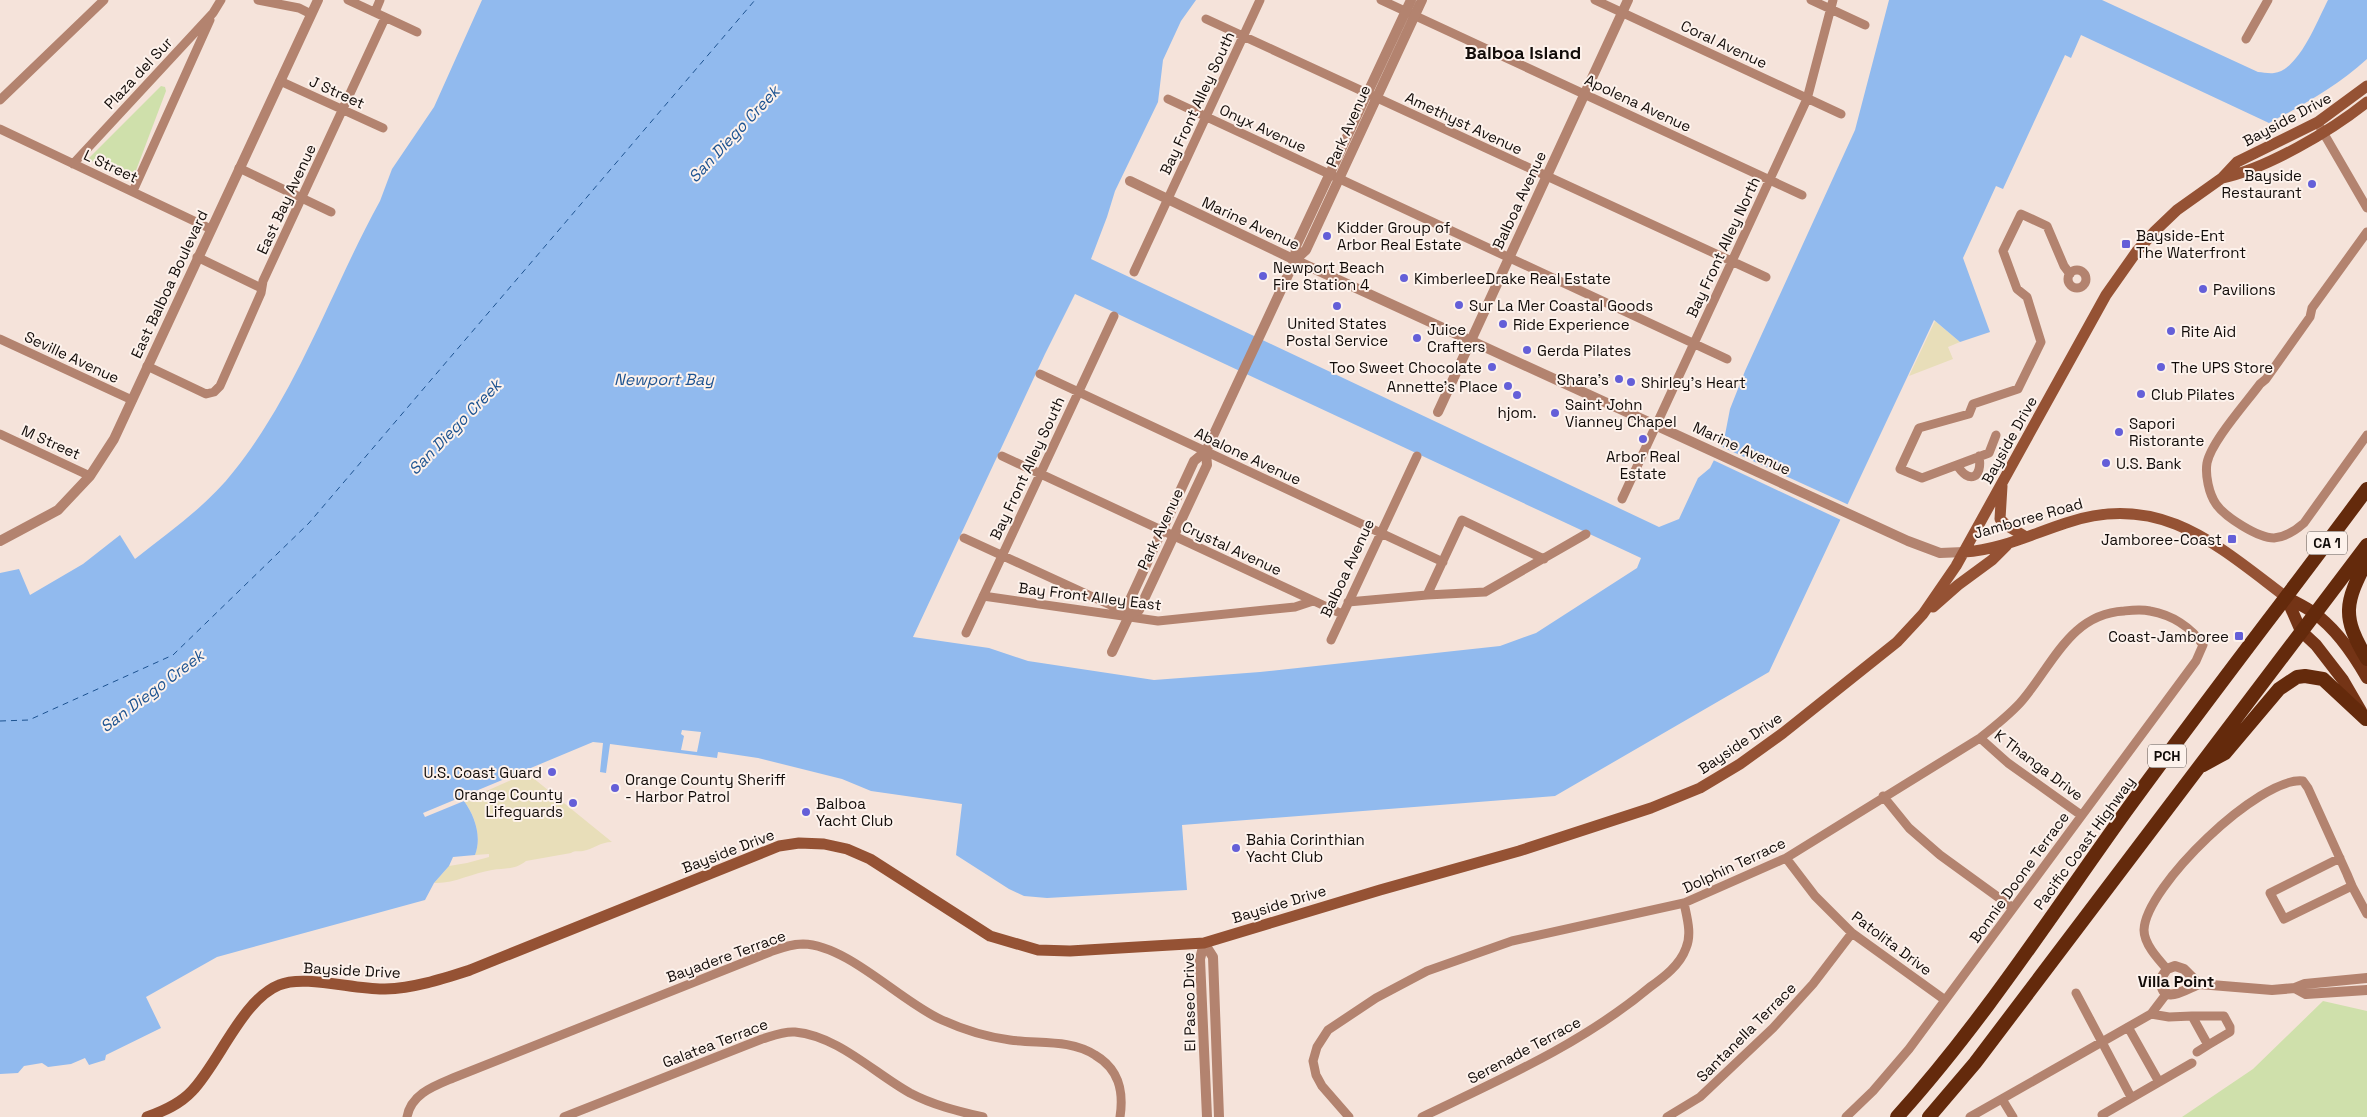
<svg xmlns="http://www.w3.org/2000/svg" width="2367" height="1117" viewBox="0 0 2367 1117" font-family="'Space Grotesk',sans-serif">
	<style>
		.green { fill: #cfe0ab }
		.sand { fill: #e8deb9 }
		.water { fill: #91baee; fill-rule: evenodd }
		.pier { fill: #f5e3da }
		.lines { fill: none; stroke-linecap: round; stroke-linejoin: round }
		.ferry { stroke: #1d5391; stroke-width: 1; stroke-dasharray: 6 5; stroke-linecap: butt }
		.minor { stroke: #b3836f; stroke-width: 9 }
		.tertiary { stroke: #b3836f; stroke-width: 10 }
		.secondary { stroke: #955234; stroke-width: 11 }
		.primary { stroke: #743416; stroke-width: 12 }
		.trunk { stroke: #642a0c; stroke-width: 14 }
		.poi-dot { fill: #645fd8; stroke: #fdf2ec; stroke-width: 2 }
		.labels { text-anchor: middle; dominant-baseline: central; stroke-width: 4; stroke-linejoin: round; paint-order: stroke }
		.shield { fill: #fdf2ec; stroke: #58514d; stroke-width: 1 }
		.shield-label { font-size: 14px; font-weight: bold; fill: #120c09 }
		.street-label { font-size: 15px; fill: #120c09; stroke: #fdf2ec }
		.poi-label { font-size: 15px; fill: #120c09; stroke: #fdf2ec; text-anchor: start }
		.water-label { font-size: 16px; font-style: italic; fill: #1d5391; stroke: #fdf2ec }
		.neighbourhood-label { font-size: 16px; font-weight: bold; fill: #120c09; stroke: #fdf2ec }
		.quarter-label { font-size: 18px; font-weight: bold; fill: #120c09; stroke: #fdf2ec }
	</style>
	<rect width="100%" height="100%" fill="#f5e3da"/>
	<!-- green -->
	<path class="green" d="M161,86L165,87L166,91L132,181L88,159Z
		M2323,1001L2367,1011V1117H2182L2253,1069Z"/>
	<!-- sand -->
	<path class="sand" d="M1935,321L1960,342L1948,347L1953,359L1909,376Z
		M527,773L612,842C600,842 594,849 583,851C577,852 576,850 571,853L526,861C515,870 504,868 492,870C472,873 454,884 434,883L449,866L467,863L489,857V854L475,855C482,838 475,815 464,801Z"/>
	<!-- water -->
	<path class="water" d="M482,0H1196L1181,21L1163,60L1158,102L1115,191L1107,217L1091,259L1659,527L1679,519L1698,478L1710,468L1724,440L1730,409L1745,371L1855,130L1889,0H2102L2258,72C2263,72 2269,74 2274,73C2299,70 2317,21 2328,0H2367V59C2337,86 2305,104 2269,123L2081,35L2071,58L2065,55L2003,189L1996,186L1963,258L1990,332L1960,342L1934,320L1769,672L1555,796L1182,825L1187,890L1047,898L1024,896L1009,889L956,855L962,804L871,791L842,779L758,758L718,752L717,758L610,744L606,773L600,772L603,743L593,742L423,813L425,817L464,801C475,816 482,837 475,855L453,857L449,866L434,883L425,900L217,957L146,997L161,1028L106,1055L105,1060L89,1065L85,1058L71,1064L48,1067L42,1063L24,1066L18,1073L0,1074V573L19,569L30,595L83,564L120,535L135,559C169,532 207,506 234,471C298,391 331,290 380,201L392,169L434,107ZM1075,294L1641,558L1637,568L1536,633L1500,646L1260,672L1154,680L1028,661L989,648L913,637L1045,354Z"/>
	<!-- pier -->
	<path class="pier" d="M1718,445L1849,505L1841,520L1711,459Z
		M682,730L701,732L697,752L681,750L684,736L681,734Z"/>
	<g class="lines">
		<!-- ferry -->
		<path class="ferry" d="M0,721L29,720L173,655L309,523L755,0"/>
		<!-- minor -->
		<path class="minor" d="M258,0L299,8L311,14
			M348,0L417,32
			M1381,0L1802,195
			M1595,0L1841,114
			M1811,0L1865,25
			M375,12L380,0
			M1206,19L1766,277
			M2246,39L2268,0
			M280,81L383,128
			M1168,99L1727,359
			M0,100L104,0
			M2320,127L2367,208
			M0,129L211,229
			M73,164L213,13L221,0
			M239,168L331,212
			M133,191L210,20
			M2367,232L2312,308L2310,317L2266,379L2260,384C2246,403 2211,442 2207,463C2205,475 2209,494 2216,504C2225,517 2258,538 2274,538C2286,537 2295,531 2304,523L2367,435
			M197,257L261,288
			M2068 279a9 9 0 1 1 18 0a9 9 0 1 1-18 0Z
			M1134,272L1260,0
			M0,339L132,400
			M147,366L206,394L214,392L220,386L261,293L263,281L385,18
			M1040,374L1443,562
			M0,434L90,476
			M1996,435L1989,453L1922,478L1900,469L1919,428L1969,414L1973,404L2018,389L2041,342L2027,297L2017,289L2003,251L2021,214L2047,226L2064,266L2070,274
			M1002,456L1342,614
			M1957,465C1969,485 1983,478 1979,456
			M1622,499L1807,99L1833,0
			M964,538L1130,614
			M1427,595L1462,520L1544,559
			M983,596L1158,621L1295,607L1313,601
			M1348,602L1427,595L1485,592L1586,534
			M966,633L1114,316
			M1331,640L1417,456
			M1980,738L2008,763L2081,815
			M1883,796L1909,828L1940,855L2013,908
			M1786,858L1815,896L1852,933L1945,1000
			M2352,886L2367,914
			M2167,969C2158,959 2144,944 2144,930C2145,887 2260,776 2303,781L2308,788L2347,874L2352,886L2284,919L2270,893L2340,858
			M2076,993L2131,1097
			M2151,1014L2169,1017L2192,1016L2208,1045L2197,1052
			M2192,1016H2224L2230,1027V1032L2208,1045
			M2128,1027L2159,1082
			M2002,1099L2013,1117
			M2102,1115L2192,1063
			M407,1117C411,1094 434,1086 453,1078L770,952C781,948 791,944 803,944C848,945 901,1002 942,1020C964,1030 986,1037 1010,1040C1039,1044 1070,1039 1095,1055C1119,1069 1124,1091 1120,1117
			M564,1117L762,1039C772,1036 784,1031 795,1032C838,1036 874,1073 910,1093C933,1105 957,1111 983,1117
			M1349,1117L1322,1086L1316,1075L1313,1061L1317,1047L1328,1030L1376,998L1427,971L1512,941L1684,903L1786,858L1980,738C1994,727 2008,716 2020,703C2052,667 2069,614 2124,611C2133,610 2141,609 2150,611C2172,615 2191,627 2203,645L2196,661L1909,1049L1873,1091L1846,1117
			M1422,1117C1501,1079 1582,1044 1650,987C1664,977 1680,965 1686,948C1692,934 1687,918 1684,903
			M1667,1117L1700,1097L1773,1028L1813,984L1852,933
			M1970,1117L2151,1014L2167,993"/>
		<!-- tertiary -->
		<path class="tertiary" d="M1130,181L1295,260L1908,541L1940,553L1964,552
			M1295,260L1306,250L1422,0
			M1438,412L1628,0
			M0,541L58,510L90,476L114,439L318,0
			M1130,614L1139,610L1207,465L1206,451
			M1112,652L1130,614L1128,604L1194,461L1206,451L1295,260L1296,246L1411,0
			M1204,943L1213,957L1219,1117
			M1204,943L1200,959L1207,1117
			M2175,966L2184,969L2199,984C2186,989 2160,1008 2161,978L2167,969Z
			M2367,978L2305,984L2295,988L2306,994L2367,990
			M2199,984L2272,990L2295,988"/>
		<!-- secondary -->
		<path class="secondary" d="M2222,178C2266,169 2331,131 2367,102
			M2002,486L2000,519L2006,525L2026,537
			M1964,552C2000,550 2032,534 2066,523C2160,491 2217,545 2286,597
			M1933,607L1958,585L1992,560L2007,545
			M147,1117C164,1111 180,1104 192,1091C219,1063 242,1000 279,985C304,974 355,990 385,989C415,988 442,979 470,970L779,846L799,843L824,844L847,849L870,859L990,936L1038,950L1070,951L1204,943L1380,890L1519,851L1651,808L1700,788L1740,764L1783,733L1897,642L1923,614L1956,566L2106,295L2137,251L2155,231L2177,210L2222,178L2237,162L2318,122L2367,86"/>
		<!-- primary -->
		<path class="primary" d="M2286,597L2301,631L2316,645L2343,680L2361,711
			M2286,597C2295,602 2306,607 2314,613C2335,628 2354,655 2367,678"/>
		<!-- trunk -->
		<path class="trunk" d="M2367,560C2345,603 2341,616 2367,659
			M2203,765L2225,753L2279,689L2297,677L2305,676L2323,679L2366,719
			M1897,1117C1982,1023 2052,914 2126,811C2205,702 2287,597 2367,489
			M1929,1117L1975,1063L2367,545"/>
	</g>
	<!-- markers -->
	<g class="poi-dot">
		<circle cx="2312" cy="184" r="5"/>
		<circle cx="1327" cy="236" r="5"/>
		<rect x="2121" y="239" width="10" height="10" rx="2.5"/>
		<circle cx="1263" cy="276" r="5"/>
		<circle cx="1404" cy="278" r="5"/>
		<circle cx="2203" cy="289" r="5"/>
		<circle cx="1459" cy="305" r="5"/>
		<circle cx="1337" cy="306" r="5"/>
		<circle cx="1503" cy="324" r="5"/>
		<circle cx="2171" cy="331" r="5"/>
		<circle cx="1417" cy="338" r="5"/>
		<circle cx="1527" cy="350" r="5"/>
		<circle cx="1492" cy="367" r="5"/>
		<circle cx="2161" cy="367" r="5"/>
		<circle cx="1619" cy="379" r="5"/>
		<circle cx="1631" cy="382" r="5"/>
		<circle cx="1508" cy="386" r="5"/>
		<circle cx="2141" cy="394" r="5"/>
		<circle cx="1517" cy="395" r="5"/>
		<circle cx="1555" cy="413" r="5"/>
		<circle cx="2119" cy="432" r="5"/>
		<circle cx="1643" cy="439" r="5"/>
		<circle cx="2106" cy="463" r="5"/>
		<rect x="2227" y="534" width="10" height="10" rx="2.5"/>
		<rect x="2234" y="631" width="10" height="10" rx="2.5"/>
		<circle cx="552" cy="772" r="5"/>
		<circle cx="615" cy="788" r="5"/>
		<circle cx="573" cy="803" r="5"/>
		<circle cx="806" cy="812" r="5"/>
		<circle cx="1236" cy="848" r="5"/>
	</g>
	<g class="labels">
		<!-- shield labels -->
		<g class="shield">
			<rect x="2307" y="531.5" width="40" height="23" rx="4"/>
			<rect x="2148" y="744.5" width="38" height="23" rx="4"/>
		</g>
		<g class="shield-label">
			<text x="2327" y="543">CA 1</text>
			<text x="2167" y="756">PCH</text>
		</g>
		<!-- street labels -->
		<g class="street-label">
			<text transform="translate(1724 44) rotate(25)">Coral Avenue</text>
			<text transform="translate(138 73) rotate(-47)">Plaza del Sur</text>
			<text transform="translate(337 92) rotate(24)">J Street</text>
			<text transform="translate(1197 103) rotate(-65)">Bay Front Alley South</text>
			<text transform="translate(1638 103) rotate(25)">Apolena Avenue</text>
			<text transform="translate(2287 119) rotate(-28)">Bayside Drive</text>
			<text transform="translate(1464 123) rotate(25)">Amethyst Avenue</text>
			<text transform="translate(1348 126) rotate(-66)">Park Avenue</text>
			<text transform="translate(1263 128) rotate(25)">Onyx Avenue</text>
			<text transform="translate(111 166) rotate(25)">L Street</text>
			<text transform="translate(286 199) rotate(-65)">East Bay Avenue</text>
			<text transform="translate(1519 200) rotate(-65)">Balboa Avenue</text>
			<text transform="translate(1251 223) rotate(25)">Marine Avenue</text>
			<text transform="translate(1723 247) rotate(-65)">Bay Front Alley North</text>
			<text transform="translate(169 284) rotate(-65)">East Balboa Boulevard</text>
			<text transform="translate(72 357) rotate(25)">Seville Avenue</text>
			<text transform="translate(2009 440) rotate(-61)">Bayside Drive</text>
			<text transform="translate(51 442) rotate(24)">M Street</text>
			<text transform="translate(1742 448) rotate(25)">Marine Avenue</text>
			<text transform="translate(1248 456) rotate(25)">Abalone Avenue</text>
			<text transform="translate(1027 468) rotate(-65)">Bay Front Alley South</text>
			<text transform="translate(2028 518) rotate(-16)">Jamboree Road</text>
			<text transform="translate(1160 529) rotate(-65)">Park Avenue</text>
			<text transform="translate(1232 548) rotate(25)">Crystal Avenue</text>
			<text transform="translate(1347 568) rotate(-65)">Balboa Avenue</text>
			<text transform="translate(1090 596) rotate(7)">Bay Front Alley East</text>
			<text transform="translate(1740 743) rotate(-34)">Bayside Drive</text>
			<text transform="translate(2039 765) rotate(37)">K Thanga Drive</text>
			<text transform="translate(2084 843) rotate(-54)">Pacific Coast Highway</text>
			<text transform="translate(728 851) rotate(-21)">Bayside Drive</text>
			<text transform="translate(1734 865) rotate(-25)">Dolphin Terrace</text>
			<text transform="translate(2019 877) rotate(-54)">Bonnie Doone Terrace</text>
			<text transform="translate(1279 904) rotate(-17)">Bayside Drive</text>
			<text transform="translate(1892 943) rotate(37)">Patolita Drive</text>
			<text transform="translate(726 956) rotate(-20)">Bayadere Terrace</text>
			<text transform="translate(352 970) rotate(3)">Bayside Drive</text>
			<text transform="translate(1189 1002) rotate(-91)">El Paseo Drive</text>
			<text transform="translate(1746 1032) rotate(-45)">Santanella Terrace</text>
			<text transform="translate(715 1043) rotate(-21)">Galatea Terrace</text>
			<text transform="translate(1524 1050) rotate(-28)">Serenade Terrace</text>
		</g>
		<!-- poi labels -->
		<g class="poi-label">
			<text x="2302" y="175" text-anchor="end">Bayside<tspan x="2302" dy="17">Restaurant</tspan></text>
			<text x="1337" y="227">Kidder Group of<tspan x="1337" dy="17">Arbor Real Estate</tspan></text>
			<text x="2136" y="235">Bayside-Ent<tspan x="2136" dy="17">The Waterfront</tspan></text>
			<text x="1273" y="267">Newport Beach<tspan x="1273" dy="17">Fire Station 4</tspan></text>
			<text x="1414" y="278">KimberleeDrake Real Estate</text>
			<text x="2213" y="289">Pavilions</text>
			<text x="1469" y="305">Sur La Mer Coastal Goods</text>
			<text x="1337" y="323" text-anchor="middle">United States<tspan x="1337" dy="17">Postal Service</tspan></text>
			<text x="1513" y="324">Ride Experience</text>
			<text x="1427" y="329">Juice<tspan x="1427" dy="17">Crafters</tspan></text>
			<text x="2181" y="331">Rite Aid</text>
			<text x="1537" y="350">Gerda Pilates</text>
			<text x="1482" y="367" text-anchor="end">Too Sweet Chocolate</text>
			<text x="2171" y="367">The UPS Store</text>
			<text x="1609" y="379" text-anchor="end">Shara's</text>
			<text x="1641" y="382">Shirley's Heart</text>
			<text x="1498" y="386" text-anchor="end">Annette's Place</text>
			<text x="2151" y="394">Club Pilates</text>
			<text x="1565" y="404">Saint John<tspan x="1565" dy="17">Vianney Chapel</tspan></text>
			<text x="1517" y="412" text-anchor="middle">hjom.</text>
			<text x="2129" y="423">Sapori<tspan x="2129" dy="17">Ristorante</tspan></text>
			<text x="1643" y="456" text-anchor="middle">Arbor Real<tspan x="1643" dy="17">Estate</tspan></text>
			<text x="2116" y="463">U.S. Bank</text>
			<text x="2222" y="539" text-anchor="end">Jamboree-Coast</text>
			<text x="2229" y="636" text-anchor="end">Coast-Jamboree</text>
			<text x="542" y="772" text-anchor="end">U.S. Coast Guard</text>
			<text x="625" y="779">Orange County Sheriff<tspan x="625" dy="17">- Harbor Patrol</tspan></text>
			<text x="563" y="794" text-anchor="end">Orange County<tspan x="563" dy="17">Lifeguards</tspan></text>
			<text x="816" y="803">Balboa<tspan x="816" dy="17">Yacht Club</tspan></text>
			<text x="1246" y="839">Bahia Corinthian<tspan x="1246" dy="17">Yacht Club</tspan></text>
		</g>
		<!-- water labels -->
		<g class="water-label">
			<text transform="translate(734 134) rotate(-47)">San Diego Creek</text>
			<text x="664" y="379">Newport Bay</text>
			<text transform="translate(455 427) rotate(-46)">San Diego Creek</text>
			<text transform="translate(152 691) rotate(-37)">San Diego Creek</text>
		</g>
		<!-- neighbourhood labels -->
		<g class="neighbourhood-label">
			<text x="2176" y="981">Villa Point</text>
		</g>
		<!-- quarter labels -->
		<g class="quarter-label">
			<text x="1523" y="52">Balboa Island</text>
		</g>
	</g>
</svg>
